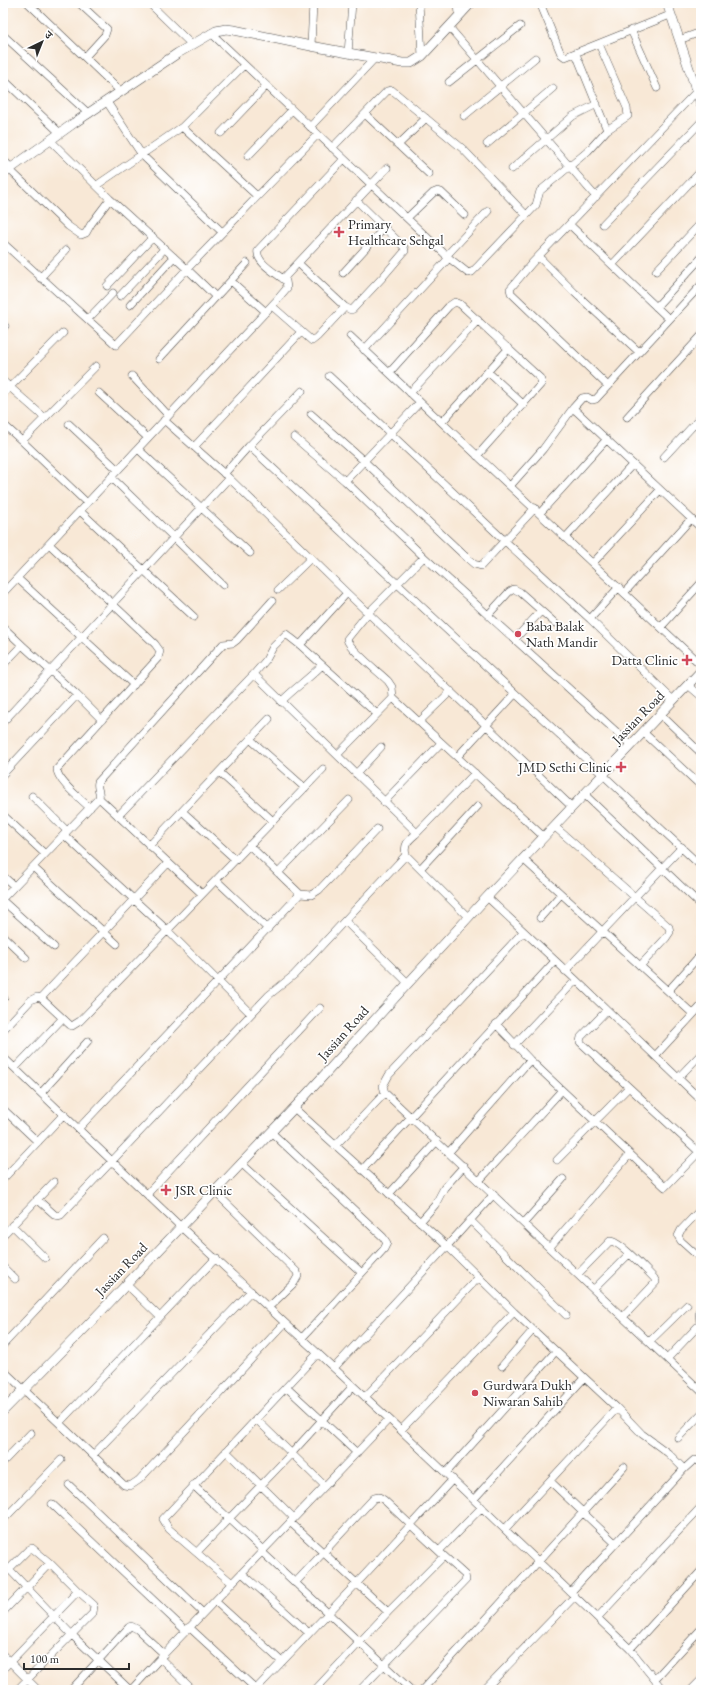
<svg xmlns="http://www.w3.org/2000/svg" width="704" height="1693" viewBox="0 0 704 1693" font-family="'EB Garamond','Noto Serif Devanagari',serif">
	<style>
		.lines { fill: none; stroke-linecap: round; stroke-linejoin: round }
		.minor-casing { stroke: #4a4745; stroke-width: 8 }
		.tertiary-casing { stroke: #4a4745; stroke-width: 10 }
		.minor { stroke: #fff; stroke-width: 7 }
		.tertiary { stroke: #fff; stroke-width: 9 }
		.poi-dot { fill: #d1495b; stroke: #fff; stroke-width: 1.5 }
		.labels { text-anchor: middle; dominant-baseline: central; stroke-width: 3.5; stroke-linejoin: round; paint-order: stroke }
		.poi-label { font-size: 14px; fill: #2b2b2b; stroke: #fff; text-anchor: start }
		.street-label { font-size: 14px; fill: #2b2b2b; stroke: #fff }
	</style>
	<rect width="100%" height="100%" fill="#fff"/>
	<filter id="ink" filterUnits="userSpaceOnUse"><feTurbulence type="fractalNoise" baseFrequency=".025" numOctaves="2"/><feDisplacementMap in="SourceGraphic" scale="8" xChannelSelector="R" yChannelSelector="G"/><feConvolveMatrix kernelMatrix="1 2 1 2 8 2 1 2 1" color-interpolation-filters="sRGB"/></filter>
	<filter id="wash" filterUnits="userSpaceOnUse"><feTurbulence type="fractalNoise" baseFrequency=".012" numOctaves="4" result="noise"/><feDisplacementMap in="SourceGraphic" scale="16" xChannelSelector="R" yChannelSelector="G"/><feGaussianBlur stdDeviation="0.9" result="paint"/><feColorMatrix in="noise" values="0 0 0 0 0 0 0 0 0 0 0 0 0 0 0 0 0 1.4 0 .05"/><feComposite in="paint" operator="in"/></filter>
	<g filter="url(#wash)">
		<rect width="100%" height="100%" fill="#f8e8d6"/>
	</g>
	<g filter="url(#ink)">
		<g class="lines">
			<defs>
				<path id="minor" d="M28,3L121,92
					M79,3L107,29L105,35L85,57
					M149,3L192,45
					M419,3L422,56
					M458,3L459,15
					M540,3L561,54L565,57L670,15
					M449,27L596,197
					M631,30L657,88
					M211,33L449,258L468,273L472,272L479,265L536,205L540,191L588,151L607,130L628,116L627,108L599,44
					M3,35L89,114
					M679,40L701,32
					M311,46L313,3
					M348,53L352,3
					M576,54L607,130
					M3,79L60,133
					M449,82L520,26
					M694,87L701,80
					M107,102L142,155L222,232
					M365,114L429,174
					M464,116L535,58
					M182,127L257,196
					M310,127L375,58
					M221,133L266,86
					M51,141L110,199L187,269L318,134
					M487,144L553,88
					M398,145L426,118
					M332,148L387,91L392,90L463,149L526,215
					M248,156L292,110
					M344,159L258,250C255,262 276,273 283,279L387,168
					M3,160L12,168
					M512,169L573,116L597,104
					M10,170L68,226L81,235L86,233L91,224L110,199
					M97,185L182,127L244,65
					M407,218L433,193L438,191L441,192L465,215
					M603,224L701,122
					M570,225L669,319
					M3,243L116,345L187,269L216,297
					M446,256L488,211
					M539,257L575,293L639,352
					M612,265L701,171
					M656,271L701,223
					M343,273L385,227
					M40,278L66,250
					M231,281L266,312
					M107,286L153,237
					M120,296L165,248
					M130,305L174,257
					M272,306L312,341L317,337L345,307L298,263
					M345,307L351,310L353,309L382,278L405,251L404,247L356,200
					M656,307L701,258
					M88,319L113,293
					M3,328L5,326
					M350,336L420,402L364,461L467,558L474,564L481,566L535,508
					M364,350L449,258
					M159,359L247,263
					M488,372L524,405
					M389,373L449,306L455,302L460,304L540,378L542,383L477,456
					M132,376L168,415
					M329,376L505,541L590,619L673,700
					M3,381L45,418
					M608,386L511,293L510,289L532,263L696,92
					M99,393L148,438
					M410,393L478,320
					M3,394L63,333
					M420,402L701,665
					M573,408L701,528
					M311,414L364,461L345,481
					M627,417L701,336
					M164,420L229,478L347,593L572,807
					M442,422L509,348
					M3,424L22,441L96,366
					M69,424L118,470
					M294,437L345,481L424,557L368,613L347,639C348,648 380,673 388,681L392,687L393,698
					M22,441L87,503
					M249,446L302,391
					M194,447L301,332
					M138,449L250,553
					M664,457L701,417
					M224,474L249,446L701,866
					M111,477L223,585
					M511,485L543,449L573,408L582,398L587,397L592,400L596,399L701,285
					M80,511L194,617
					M540,513L607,439
					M566,537L633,464
					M49,544L155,644L160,651L158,658L57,769C57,781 81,799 90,808
					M424,557L631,745
					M593,563L660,490
					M17,578L134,685
					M278,590L311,558
					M3,593L275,302L287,288L286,281L283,279
					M624,593L691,519
					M488,615L509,592L514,589L520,592L555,623
					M590,619L619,587
					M3,627L22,645L3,665
					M661,627L701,583
					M515,639L541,611
					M300,645L347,593
					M254,674L266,660L273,647L286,634L300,645L377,714
					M688,685L701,696
					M77,695L102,720
					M281,702C294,688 309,679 322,665
					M660,714L701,753
					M3,722L229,478
					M419,722L451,691
					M643,732L701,786
					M250,739L305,788
					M337,755L393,698L544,837
					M457,757L515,694
					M219,772L273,821
					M3,774L77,695L22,645
					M356,774L381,747
					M584,794L701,905
					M32,796L67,831
					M99,798L202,894
					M384,802L441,743
					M182,811L236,860
					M3,815L45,854
					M118,816L254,674L417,833L475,773
					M554,826L669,927L670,932L666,938L640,966
					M417,833C409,840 403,844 406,855L468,917
					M64,835L167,930L251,1014
					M149,846L269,719
					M523,859L693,1014
					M33,867L117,944
					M420,869L478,806
					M278,873L349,800
					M3,876L14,886
					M216,880L268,929
					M300,894L311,895L319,890L377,829
					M487,897L576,980L701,1100
					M3,898L99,798C101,792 96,788 98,782L223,644L233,643L237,640L272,601
					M3,901L54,947
					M540,918L561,894
					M345,921L408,983
					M3,936L26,958
					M565,971L682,847
					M668,991L701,954
					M3,997L4,998
					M41,998L168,863
					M607,1010L581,1037L580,1042L699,1152
					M496,1024L530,1060L665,1187L701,1150
					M3,1030L31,1000L37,997L41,998L70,1025L72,1026L80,1021L323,769
					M514,1045L576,980
					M655,1056L701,1006
					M3,1057L181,1227L389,1419L164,1654
					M15,1068L62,1019
					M678,1078L701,1054
					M41,1093L88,1041
					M385,1093L701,1391
					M294,1108L447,1246L334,1368
					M3,1109L38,1142
					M79,1128L300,894L249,845
					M271,1132L383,1237L387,1243L384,1249L302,1338
					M335,1146L385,1093L383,1086L389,1075L523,932
					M449,1152L530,1060
					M557,1160L628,1088
					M241,1163L362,1273
					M362,1170L555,961
					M3,1179L64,1114
					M479,1181L562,1090
					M214,1191L297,1272L298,1276L294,1283L269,1307
					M148,1193L320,1008
					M389,1194L437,1141
					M37,1199L55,1215L57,1216L61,1215L269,995L294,975L406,855
					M701,1209L681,1230L678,1236L681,1241L701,1259
					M470,1220L566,1315
					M420,1222L435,1205L444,1188L464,1166
					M524,1223L563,1179
					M12,1225L45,1258
					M3,1235L54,1182
					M550,1247L630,1154
					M3,1267L15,1279
					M578,1274L610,1241C620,1241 646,1270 654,1278L656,1282L623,1317
					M594,1289L629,1254
					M514,1312L617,1408L642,1434L668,1453L684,1469
					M160,1317L216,1258
					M649,1342L687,1305
					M3,1345L103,1238
					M667,1359L700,1324L699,1312L701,1306
					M502,1366L533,1330
					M3,1370L59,1423L160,1317L126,1284
					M286,1387L357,1453
					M365,1397L479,1277
					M256,1419L325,1486
					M389,1419L630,1649L663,1690
					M59,1423L124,1485L130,1486L139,1480L285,1323
					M401,1430L514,1312L447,1246L494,1194
					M678,1438L701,1414
					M226,1451L294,1518
					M93,1455L251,1291
					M3,1462L31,1433
					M446,1473L556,1351
					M550,1481L615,1543
					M69,1485L203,1613
					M193,1485L263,1550
					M474,1499L584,1378
					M52,1504L186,1631
					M3,1520L61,1460
					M290,1522C323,1552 355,1582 388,1612L444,1556L384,1500L379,1497L374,1498L295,1583
					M505,1529L617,1408
					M439,1551L482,1507
					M197,1552L291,1454L353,1386
					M262,1552L411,1690
					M9,1569L71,1634L130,1690
					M242,1573L309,1633
					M3,1575L28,1550L32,1548L50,1563L78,1591L3,1669
					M232,1583L169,1529L163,1519L318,1353
					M571,1592L684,1469L694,1460L701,1461
					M215,1601L282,1662
					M3,1612L50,1563
					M598,1617L701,1507
					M189,1627L256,1689L357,1583L453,1479
					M630,1649L701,1571
					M3,1655L38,1690
					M160,1658L193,1690
					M655,1679L701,1629
					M17,1690L93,1613L94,1605L78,1591
					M71,1690L129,1627L131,1626L137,1629L164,1654L131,1690
					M315,1690L388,1612
					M360,1690L466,1580L465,1575L444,1556
					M422,1690L624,1467
					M484,1690L575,1596
					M691,1690L701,1680"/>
				<path id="tertiary" d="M667,3L701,104
					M3,174L74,123L178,53L216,31L226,29L234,30L311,46L402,63H411L422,56L471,3
					M3,1411L86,1327L294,1108L487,897L701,671"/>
			</defs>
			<!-- minor casing -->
			<use href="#minor" class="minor-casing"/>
			<!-- tertiary casing -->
			<use href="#tertiary" class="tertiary-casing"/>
			<!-- minor -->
			<use href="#minor" class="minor"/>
			<!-- tertiary -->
			<use href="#tertiary" class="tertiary"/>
		</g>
	</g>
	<!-- markers -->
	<g class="poi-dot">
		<path d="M337 226h4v4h4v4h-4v4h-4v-4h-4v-4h4z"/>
		<circle cx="518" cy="634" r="4"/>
		<path d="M685 654h4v4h4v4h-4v4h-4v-4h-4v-4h4z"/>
		<path d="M619 761h4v4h4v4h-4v4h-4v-4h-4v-4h4z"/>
		<path d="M164 1184h4v4h4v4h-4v4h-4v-4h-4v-4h4z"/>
		<circle cx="475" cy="1393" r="4"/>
	</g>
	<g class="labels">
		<!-- poi labels -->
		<g class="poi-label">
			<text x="348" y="224">Primary<tspan x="348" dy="16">Healthcare Sehgal</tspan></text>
			<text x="526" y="626">Baba Balak<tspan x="526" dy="16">Nath Mandir</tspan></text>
			<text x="678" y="660" text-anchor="end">Datta Clinic</text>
			<text x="612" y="767" text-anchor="end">JMD Sethi Clinic</text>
			<text x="175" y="1190">JSR Clinic</text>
			<text x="483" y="1385">Gurdwara Dukh<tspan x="483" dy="16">Niwaran Sahib</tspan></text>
		</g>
		<!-- street labels -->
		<g class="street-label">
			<text transform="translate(638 717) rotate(-46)">Jassian Road</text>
			<text transform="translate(343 1033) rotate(-48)">Jassian Road</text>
			<text transform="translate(121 1269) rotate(-46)">Jassian Road</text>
		</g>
	</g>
	<!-- margin -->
	<rect width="704" height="1693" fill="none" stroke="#fff" stroke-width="16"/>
	<!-- north arrow -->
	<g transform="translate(42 42) rotate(43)" stroke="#ffffff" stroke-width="3" paint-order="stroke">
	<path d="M0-3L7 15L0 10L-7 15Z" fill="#2b2b2b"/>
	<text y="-6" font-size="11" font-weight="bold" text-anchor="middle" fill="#2b2b2b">उ</text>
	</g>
	<!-- scale -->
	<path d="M24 1663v6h105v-6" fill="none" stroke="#2b2b2b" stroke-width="2"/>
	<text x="30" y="1663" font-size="12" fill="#2b2b2b" stroke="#ffffff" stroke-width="3" paint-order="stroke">100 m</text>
</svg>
